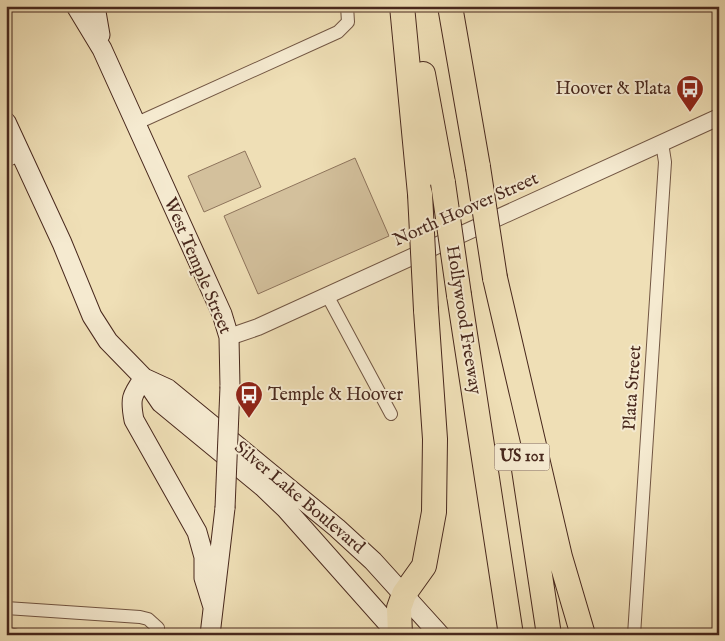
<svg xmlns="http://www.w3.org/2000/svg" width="725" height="641" viewBox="0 0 725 641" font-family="'IM FELL English',serif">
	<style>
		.green { fill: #d3c09c; stroke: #8e745c }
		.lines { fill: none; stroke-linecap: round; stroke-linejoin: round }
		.minor-casing { stroke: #725643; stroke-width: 14 }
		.tertiary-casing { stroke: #725643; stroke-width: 18 }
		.secondary-casing { stroke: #48281d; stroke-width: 21 }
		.motorway-casing { stroke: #48281d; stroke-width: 26 }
		.minor { stroke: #f5ead0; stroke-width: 12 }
		.tertiary { stroke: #f5ead0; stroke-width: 16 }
		.secondary { stroke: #f5ead0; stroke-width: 19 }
		.motorway { stroke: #efdfb6; stroke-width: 24 }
		.secondary-bridge-casing { stroke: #48281d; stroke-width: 21; stroke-linecap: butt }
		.motorway-bridge-casing { stroke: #48281d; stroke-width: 26; stroke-linecap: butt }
		.secondary-bridge { stroke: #f5ead0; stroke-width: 19 }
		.motorway-bridge { stroke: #efdfb6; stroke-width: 24 }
		.labels { text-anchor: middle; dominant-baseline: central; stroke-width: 4; stroke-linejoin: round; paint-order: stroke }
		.shield { fill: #f5ead0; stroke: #7c6253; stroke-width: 1 }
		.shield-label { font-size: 16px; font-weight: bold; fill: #48281d }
		.poi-label { font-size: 18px; fill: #48281d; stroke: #f5ead0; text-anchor: end }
		.street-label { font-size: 18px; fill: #48281d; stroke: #f5ead0 }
	</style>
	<rect width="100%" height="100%" fill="#efdfb6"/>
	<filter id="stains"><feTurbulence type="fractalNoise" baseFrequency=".004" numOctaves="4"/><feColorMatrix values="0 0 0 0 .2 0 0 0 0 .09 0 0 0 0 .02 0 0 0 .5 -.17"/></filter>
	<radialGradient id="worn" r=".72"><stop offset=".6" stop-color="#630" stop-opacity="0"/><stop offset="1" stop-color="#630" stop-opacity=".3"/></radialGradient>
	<!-- green -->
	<path class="green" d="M245,151L261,187L204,212L188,176Z
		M355,158L389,236L258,294L224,216Z"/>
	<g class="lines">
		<defs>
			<path id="minor" d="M135,124L338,32L348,22L347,6
				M6,161L21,154
				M327,295L391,414
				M6,608L140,617L148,619L158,628V635
				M6,634L14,635
				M634,635L665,162L662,143"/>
			<path id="tertiary" d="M229,337L258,327L719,117"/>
			<path id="secondary" d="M76,6L102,49L222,314L229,337L230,387
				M95,6L100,35
				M6,122L62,243L92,316L108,341L144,378L161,403L263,487L286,509L398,635
				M144,378L168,389L337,528L373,561L440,635
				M144,378C131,396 130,399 134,420L197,532L204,557V578L213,607
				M210,635L225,508"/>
			<path id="motorway" d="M402,6L420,194
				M450,6L478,167
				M423,74L443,183
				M495,278L560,557L583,635
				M459,295L511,635
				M522,456L549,635
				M400,635L399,608L404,594L424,566L434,512L435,439L426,310"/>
		</defs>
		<!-- minor casing -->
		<use href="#minor" class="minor-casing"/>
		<!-- tertiary casing -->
		<use href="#tertiary" class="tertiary-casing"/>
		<!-- secondary casing -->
		<use href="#secondary" class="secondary-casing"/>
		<!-- motorway casing -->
		<use href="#motorway" class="motorway-casing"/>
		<!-- minor -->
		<use href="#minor" class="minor"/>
		<!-- tertiary -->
		<use href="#tertiary" class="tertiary"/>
		<!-- secondary -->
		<use href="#secondary" class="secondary"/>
		<!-- motorway -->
		<use href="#motorway" class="motorway"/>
		<defs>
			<path id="secondary-bridge" d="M225,508L230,387"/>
			<path id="motorway-bridge" d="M478,167L495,278
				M443,183L459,295
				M420,194L426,310"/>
		</defs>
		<!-- secondary-bridge casing -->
		<use href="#secondary-bridge" class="secondary-bridge-casing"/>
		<!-- motorway-bridge casing -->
		<use href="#motorway-bridge" class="motorway-bridge-casing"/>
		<!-- secondary-bridge -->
		<use href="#secondary-bridge" class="secondary-bridge"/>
		<!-- motorway-bridge -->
		<use href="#motorway-bridge" class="motorway-bridge"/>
	</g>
	<!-- icons -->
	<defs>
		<symbol id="bus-pin" viewBox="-11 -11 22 30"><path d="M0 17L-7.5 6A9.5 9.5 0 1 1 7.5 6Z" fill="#8f2418" stroke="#f5ead0"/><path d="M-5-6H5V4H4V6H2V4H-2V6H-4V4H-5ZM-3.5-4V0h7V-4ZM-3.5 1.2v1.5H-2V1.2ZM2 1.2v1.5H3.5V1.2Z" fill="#fff"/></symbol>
	</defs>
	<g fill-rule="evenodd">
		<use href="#bus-pin" x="674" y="73" width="32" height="43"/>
		<use href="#bus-pin" x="233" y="379" width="32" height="43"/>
	</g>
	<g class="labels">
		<!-- shield labels -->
		<rect class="shield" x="494.5" y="443.5" width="55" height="27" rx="4"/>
		<g class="shield-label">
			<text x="522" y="457">US 101</text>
		</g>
		<!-- poi labels -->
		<g class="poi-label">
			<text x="671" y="89">Hoover &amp; Plata</text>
			<text x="268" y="395" text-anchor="start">Temple &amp; Hoover</text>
		</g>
		<!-- street labels -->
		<g class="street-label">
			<text transform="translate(466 210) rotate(-24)">North Hoover Street</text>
			<text transform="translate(197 266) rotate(67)">West Temple Street</text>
			<text transform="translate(463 320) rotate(81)">Hollywood Freeway</text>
			<text transform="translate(633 388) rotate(-86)">Plata Street</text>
			<text transform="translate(299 498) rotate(40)">Silver Lake Boulevard</text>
		</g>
	</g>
	<!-- margin -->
	<rect width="725" height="641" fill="none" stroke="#efdfb6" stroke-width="25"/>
	<rect x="8" y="8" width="710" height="626" fill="none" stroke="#48281d" stroke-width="2.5"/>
	<rect x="12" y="12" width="700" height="616" fill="none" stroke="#48281d"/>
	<rect width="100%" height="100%" filter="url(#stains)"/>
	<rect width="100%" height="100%" fill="url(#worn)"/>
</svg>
